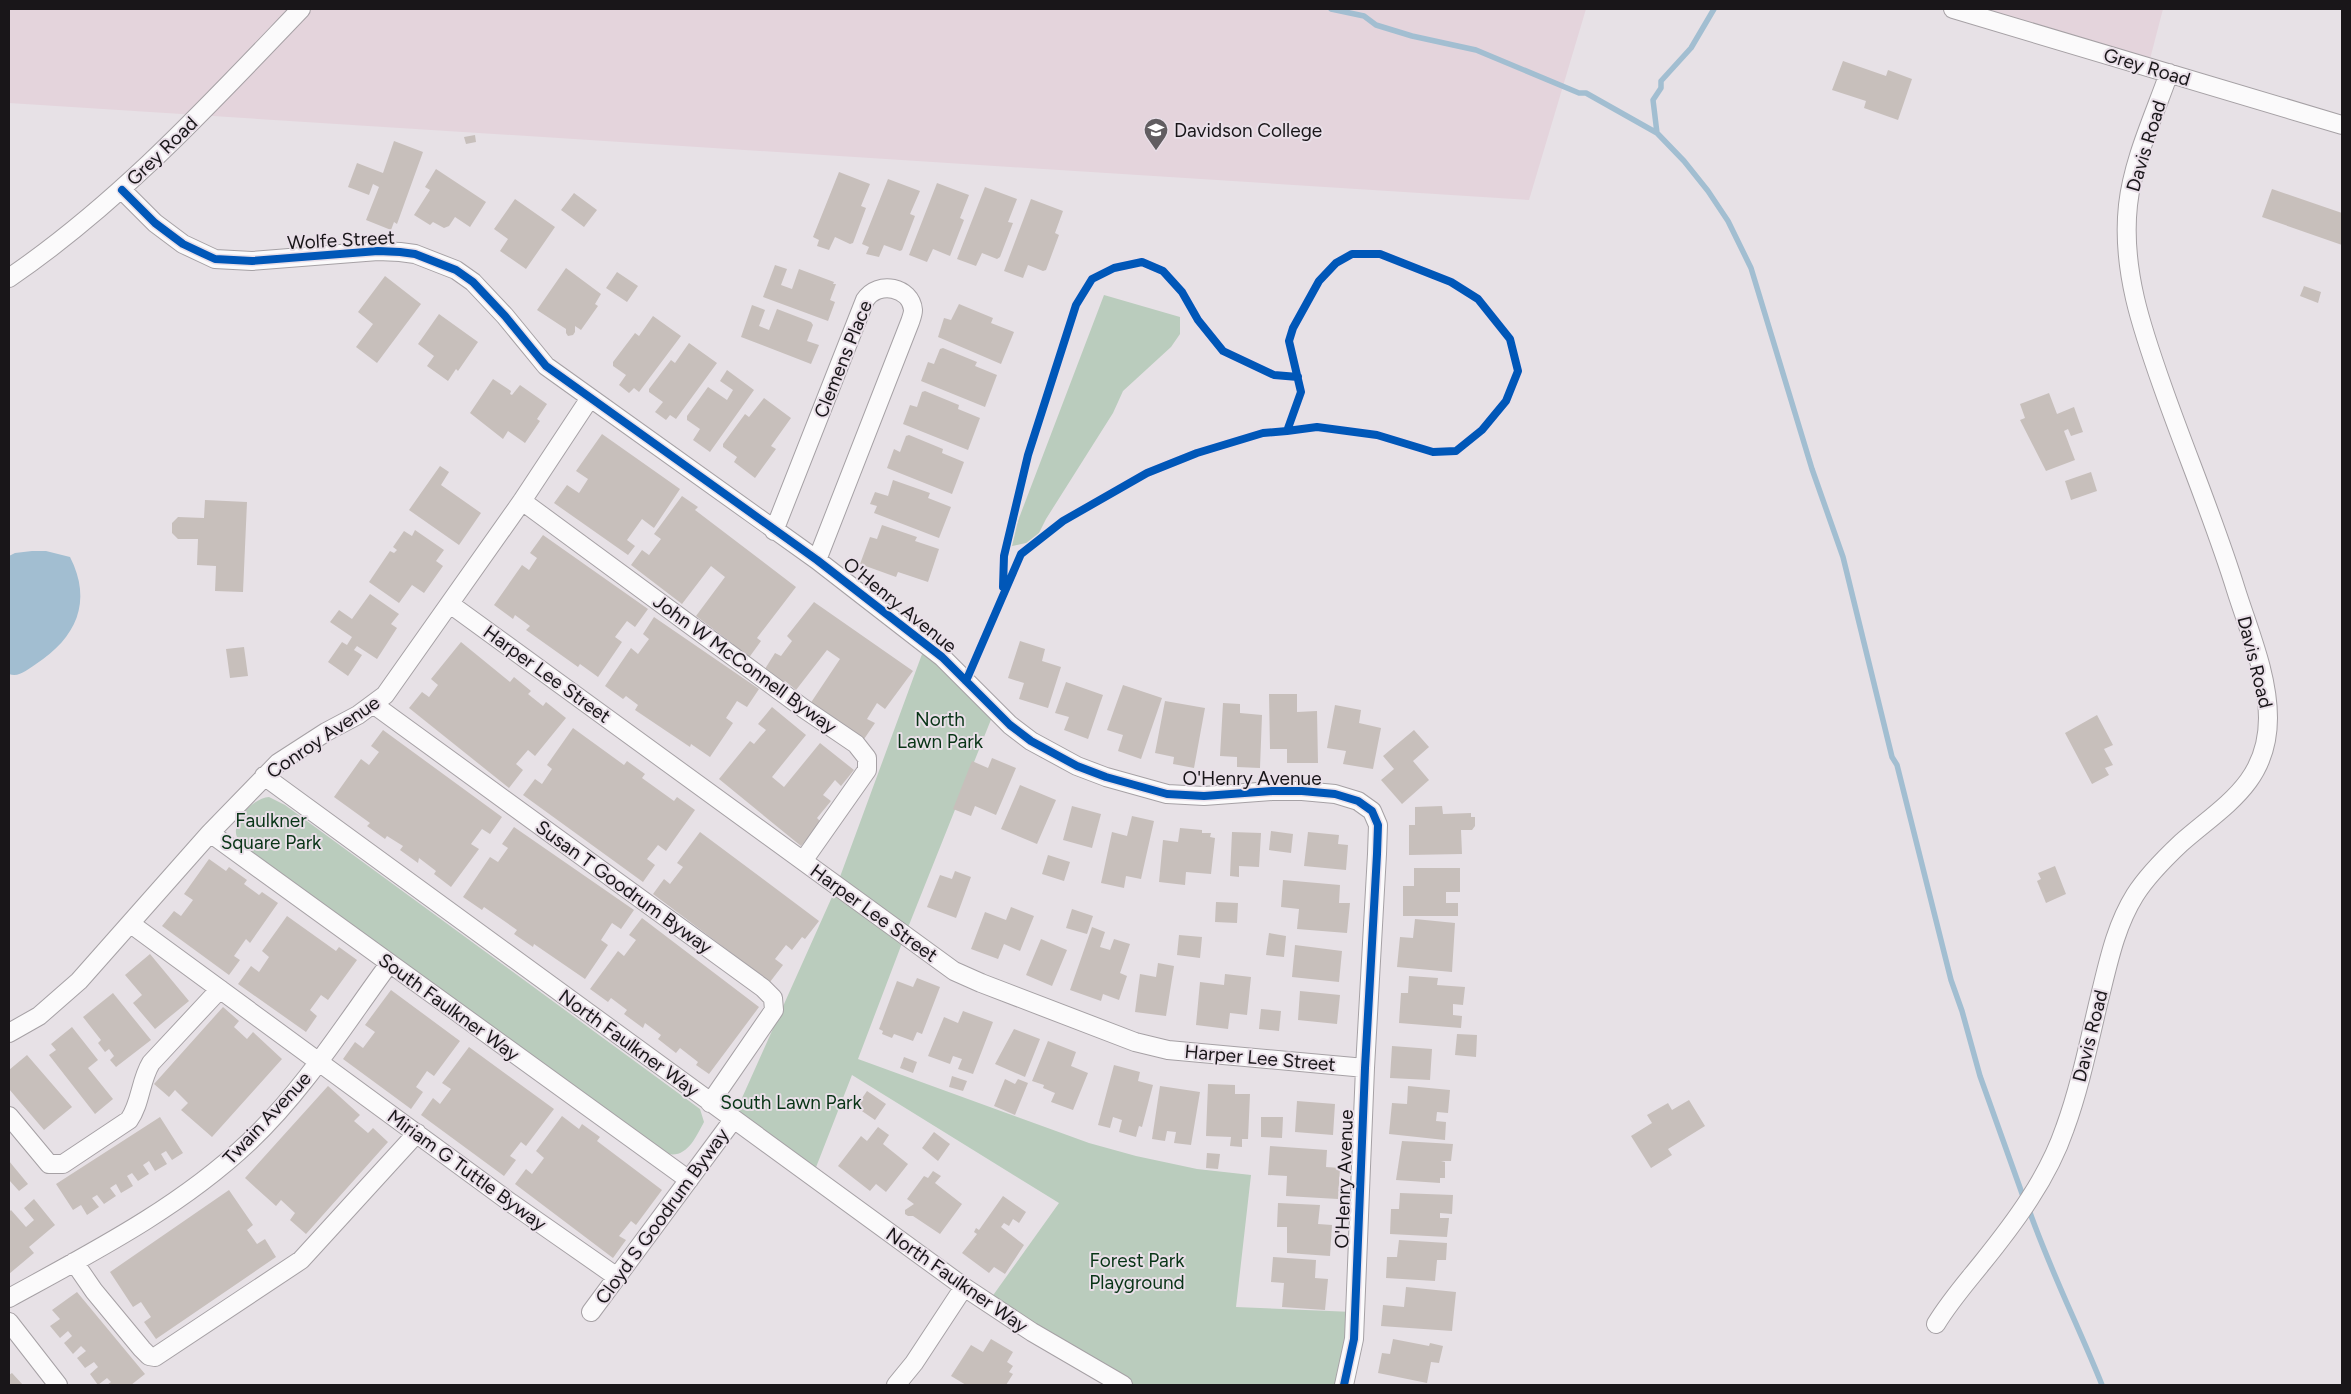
<svg xmlns="http://www.w3.org/2000/svg" width="2351" height="1394" viewBox="0 0 2351 1394" font-family="Figtree,sans-serif">
	<style>
		.commercial { fill: #e4d4dc }
		.green { fill: #baccbd }
		.water { fill: #a2bed1 }
		.lines { fill: none; stroke-linecap: round; stroke-linejoin: round }
		.stream { stroke: #a2bed1; stroke-width: 5.5 }
		.building { fill: #c7bfbb }
		.minor-casing { stroke: #a6a1a5; stroke-width: 20 }
		.minor { stroke: #fbfafb; stroke-width: 18 }
		.cycleway-casing { stroke: #e9dfe8; stroke-width: 11 }
		.cycleway { stroke: #0057b8; stroke-width: 8 }
		.labels { text-anchor: middle; dominant-baseline: central; stroke-width: 4; stroke-linejoin: round; paint-order: stroke }
		.street-label { font-size: 19px; fill: #191619; stroke: #e9dfe8 }
		.poi-label { font-size: 19px; fill: #191619; stroke: #e9dfe8; text-anchor: start }
		.park-label { font-size: 19px; fill: #083416; stroke: #e9dfe8 }
	</style>
	<rect width="100%" height="100%" fill="#e7e1e6"/>
	<!-- commercial -->
	<path class="commercial" d="M9,9H1586L1529,200L9,103Z
		M1984,9H2163L2150,59Z"/>
	<!-- green -->
	<path class="green" d="M1104,295L1180,317V334L1171,347L1123,391L1113,413L1046,519L1035,541L1008,547Z
		M925,646L994,712L905,935L837,885Z
		M269,797L285,805L700,1109L704,1122C696,1137 687,1158 668,1154L241,844C239,841 236,836 236,833C234,817 255,798 269,797Z
		M836,888L904,938L858,1059L1089,1143L1136,1156L1197,1169L1251,1175L1236,1307L1353,1312L1341,1385H1128L989,1301L1059,1203L852,1075L813,1175L733,1118Z"/>
	<!-- water -->
	<path class="water" d="M32,551H46L70,557C93,602 76,638 36,664C28,669 19,678 9,674V556L15,553Z"/>
	<g class="lines">
		<!-- stream -->
		<path class="stream" d="M1331,9L1364,16L1376,25L1412,36L1476,50L1579,93H1586L1657,133L1684,161L1708,191L1728,221L1751,268L1812,469L1843,557L1892,757L1897,765L1951,980L1962,1011L1980,1076L2024,1199
			M1657,133L1653,100L1661,88V81L1691,48L1714,9
			M2028,1207C2049,1268 2078,1325 2102,1385"/>
	</g>
	<!-- building -->
	<path class="building" d="M1843,61L1886,76L1888,70L1912,79L1898,120L1864,108L1866,101L1832,90Z
		M475,135L476,142L466,144L464,137Z
		M394,141L423,152L397,224L394,222L391,230L366,220L379,187L373,184L369,195L348,187L357,163L383,173Z
		M436,169L486,202L470,227L455,217L449,226L444,228L433,222L430,225L414,215L430,190L425,187Z
		M839,172L870,184L861,206L866,208L853,243L850,244L835,237L829,250L817,246L819,240L813,237Z
		M888,179L920,191L910,214L915,216L902,250L900,251L884,245L879,257L866,254L869,247L862,244Z
		M937,183L969,195L960,218L964,220L950,256L933,249L927,262L909,255Z
		M985,187L1017,199L1008,222L1013,223L1000,257L997,259L982,253L976,266L957,259Z
		M2272,189L2342,213V245L2262,217Z
		M574,193L597,210L584,227L561,210Z
		M515,199L555,227L526,269L500,251L508,239L494,229Z
		M1031,199L1063,211L1055,233L1059,235L1046,270L1043,271L1028,265L1023,278L1004,271Z
		M775,265L787,269L781,285L792,289L799,269L834,282L833,284H836L830,300L835,302L828,321L763,297Z
		M566,268L601,294L595,304L598,306L581,330L575,326V332L573,335L568,336L566,333V329L537,310Z
		M617,272L638,286L627,302L606,288Z
		M385,276L421,304L377,363L356,347L373,324L358,312Z
		M2304,286L2321,292L2318,303L2300,296Z
		M959,304L993,318L991,323L1014,332L1001,364L938,337L944,318L951,320Z
		M752,305L765,310L759,326L769,330L777,309L811,322L813,325L807,341L819,345L811,364L741,337Z
		M439,314L478,342L458,371L456,369L448,381L427,366L434,356L418,344Z
		M653,316L681,336L639,392L634,388L629,393L619,385L626,375L613,366V362L635,333L639,336Z
		M689,343L717,363L676,419L670,415L666,420L655,412L663,402L649,392V389L671,360L675,363Z
		M943,348L977,362L975,366L997,375L985,407L921,381L928,362L934,364L940,349Z
		M727,370L754,390L710,452L693,440L700,429L687,420V416L708,387L727,400L733,390L720,381Z
		M493,379L511,391L510,394L512,395L520,385L547,404L537,419L540,421L525,443L508,431L503,439L470,413Z
		M925,391L959,405L958,409L980,418L968,450L903,424L910,405L917,407L922,392Z
		M2049,393L2057,414L2074,407L2083,432L2071,436L2068,429L2064,431L2075,460L2046,471L2020,420L2025,418L2020,404Z
		M764,398L791,418L771,446L776,449L755,478L734,462L737,457L723,447V444L745,414L749,417Z
		M602,434L680,489L654,528L642,519L627,540L635,546L628,555L554,503L567,485L579,493L588,479L576,471Z
		M909,435L943,449L942,453L964,462L952,494L887,468L894,449L900,452L906,436Z
		M440,466L449,472L441,485L481,513L459,545L409,510Z
		M2091,472L2097,491L2071,500L2065,481Z
		M893,480L930,493L928,498L951,507L939,538L874,513L877,506L870,504L875,492L888,496Z
		M682,496L698,507L695,510L796,587L757,638L761,641L748,659L731,646L733,644L696,616L725,577L711,566L682,604L631,565L642,550L649,555L661,539L654,534Z
		M205,500L247,502L243,592L215,591L216,566L197,565L198,539H178L172,533V523L178,517L204,518Z
		M882,525L917,537L915,541L939,549L928,582L898,572L896,577L860,564L870,537L877,539Z
		M415,530L444,550L436,561L443,566L424,593L412,585L399,603L369,582L390,551L394,553L397,550L393,547L404,531L412,536Z
		M543,535L648,609L635,627L627,621L615,637L622,642L598,677L580,664L578,667L526,630L530,626L515,615L513,619L494,605L522,565L529,570L537,558L530,553Z
		M370,594L399,614L391,624L397,628L377,659L357,646L354,650L362,655L348,676L328,662L342,642L347,645L352,637L330,622L339,610L352,619Z
		M814,602L913,671L885,709L877,703L867,719L875,723L862,742L810,704L840,659L827,650L796,690L785,681L781,685L763,672L775,653L781,656L792,641L787,636Z
		M654,617L759,689L747,707L737,701L726,718L733,723L710,757L691,744L690,747L635,710L638,705L626,696L623,699L605,686L631,648L638,654L649,639L643,634Z
		M1020,641L1045,649L1042,661L1061,667L1048,708L1019,699L1024,683L1008,678Z
		M461,642L510,682L514,677L531,691L528,694L543,706L546,702L566,718L535,756L528,750L516,764L523,770L509,788L409,708L422,692L429,697L438,685L431,679Z
		M244,647L248,676L230,678L226,649Z
		M1066,682L1103,695L1088,739L1064,730L1069,717L1055,713Z
		M1123,685L1162,698L1141,759L1118,751L1123,735L1107,730Z
		M1269,694H1297V712L1317,711L1318,763H1287V749H1270Z
		M1165,701L1205,708L1194,768L1173,764L1174,757L1155,753Z
		M1223,703L1240,704V713L1262,715L1260,768L1237,767V757L1220,756Z
		M1335,705L1361,710L1359,723L1381,728L1373,769L1343,764L1346,751L1327,748Z
		M772,707L806,735L772,777L784,787L820,743L854,770L841,786L835,780L823,795L831,801L817,818L821,822L801,846L719,779L750,741L754,744L766,730L758,724Z
		M2097,715L2113,745L2104,749L2113,765L2105,768L2109,775L2092,784L2065,733Z
		M573,728L624,765L627,761L645,774L642,778L674,801L677,797L695,810L666,851L658,845L647,859L655,865L643,882L523,795L535,779L542,784L552,769L547,765Z
		M383,730L502,817L490,834L482,829L471,844L479,849L451,887L434,874L436,871L419,858L418,863L400,850L403,846L387,836L385,839L367,826L370,823L334,797L361,759L369,765L379,752L371,746Z
		M1414,730L1429,747L1413,761L1429,780L1402,804L1381,780L1394,769L1383,756Z
		M992,758L1016,768L996,815L975,806L971,816L953,809L972,761L988,768Z
		M1020,785L1056,800L1037,844L1001,829Z
		M1072,806L1101,814L1092,848L1063,840Z
		M1442,806L1443,814L1471,813V817H1475V826L1472,830H1461L1462,854L1409,855V825H1415V807Z
		M1132,816L1154,821L1141,879L1126,876L1124,888L1101,883L1112,832L1127,836Z
		M514,827L634,910L621,929L612,923L601,940L608,945L585,979L534,944L533,947L514,934L517,930L484,907L482,910L463,897L490,857L498,862L508,848L502,844Z
		M1180,828L1202,830V833H1211L1210,837L1215,838L1211,874L1186,872L1185,885L1159,882L1163,840L1178,842Z
		M1271,831L1293,834L1291,853L1269,850Z
		M700,832L819,921L805,939L802,937L792,950L786,945L775,959L783,965L770,982L653,894L664,879L670,884L683,867L677,863Z
		M1232,832L1261,833L1259,867L1239,866V877L1230,876Z
		M1308,832L1339,835L1338,844L1348,845L1346,870L1304,866Z
		M1048,855L1070,862L1064,881L1042,874Z
		M209,859L226,871L229,867L247,880L244,884L259,895L262,892L278,903L250,943L246,939L234,956L240,960L229,975L162,926L174,911L181,916L193,900L184,894Z
		M2055,866L2066,894L2046,903L2037,881L2041,879L2038,873Z
		M1414,868H1460V892H1446V903H1458V916H1403V886H1414Z
		M955,871L971,877L956,918L927,907L940,875L952,879Z
		M1283,880L1340,885L1339,903H1350L1347,933L1297,929L1299,909L1281,907Z
		M1216,902L1238,903L1237,923L1215,922Z
		M1011,907L1034,916L1020,951L1004,944L998,959L971,949L985,912L1006,920Z
		M1072,909L1093,916L1087,934L1066,928Z
		M287,916L336,951L339,947L357,960L328,1000L321,995L310,1010L317,1016L306,1032L238,984L251,966L259,972L269,957L262,951Z
		M642,918L759,1007L709,1074L696,1065L698,1062L680,1048L676,1053L658,1039L661,1035L645,1023L643,1028L624,1014L627,1010L611,998L608,1002L590,989L618,951L624,956L636,940L629,935Z
		M1415,919L1455,923L1452,972L1397,967L1400,937L1413,938Z
		M1092,927L1105,932L1100,947L1110,950L1114,939L1130,944L1120,973L1127,976L1119,1000L1103,994L1101,1001L1070,990Z
		M1269,933L1286,936L1284,957L1266,955Z
		M1179,935L1202,937L1200,958L1177,955Z
		M1041,939L1067,950L1052,986L1026,975Z
		M1295,945L1342,951L1339,982L1292,977Z
		M150,954L189,1001L155,1029L133,1003L142,995L125,975Z
		M1158,963L1174,966L1166,1016L1135,1012L1140,974L1156,977Z
		M1225,974L1251,977L1247,1015L1230,1013L1228,1029L1196,1025L1200,982L1224,985Z
		M1409,976L1438,978L1437,985L1465,987L1463,1005L1453,1004V1015L1462,1016L1461,1028L1399,1023L1401,993H1408Z
		M917,978L940,987L922,1034L917,1032L913,1041L894,1034L892,1038L882,1034L883,1031L879,1029L897,981L913,987Z
		M391,990L460,1041L434,1076L427,1071L416,1087L423,1092L411,1109L343,1059L355,1042L363,1048L375,1032L365,1025Z
		M1300,991L1340,995L1337,1024L1298,1020Z
		M113,993L151,1040L116,1067L110,1060L114,1056L109,1049L105,1052L98,1043L101,1040L83,1017Z
		M223,1007L239,1021L234,1027L247,1039L253,1032L282,1059L212,1137L181,1110L188,1103L175,1090L169,1097L154,1084Z
		M1261,1009L1281,1011L1279,1031L1259,1029Z
		M963,1011L993,1022L973,1074L958,1069L962,1059L953,1056L950,1064L928,1056L944,1017L958,1023Z
		M72,1027L98,1060L88,1068L113,1099L95,1114L49,1055L56,1050L51,1044Z
		M1014,1029L1040,1039L1025,1077L995,1064Z
		M1457,1034L1477,1035L1476,1057L1455,1055Z
		M1048,1041L1076,1052L1071,1066L1088,1073L1073,1110L1051,1102L1055,1093L1043,1088L1044,1085L1032,1081Z
		M1392,1046L1432,1049L1430,1080L1390,1078Z
		M469,1047L554,1109L526,1146L521,1142L510,1156L516,1160L504,1176L421,1115L433,1098L440,1104L451,1089L442,1083Z
		M27,1055L72,1107L44,1130L9,1089V1070Z
		M904,1057L917,1062L913,1073L900,1068Z
		M1114,1065L1140,1072L1138,1081L1153,1085L1142,1127L1139,1126L1136,1137L1119,1132L1122,1120L1113,1117L1110,1128L1098,1125Z
		M952,1076L967,1081L963,1091L949,1087Z
		M1005,1079L1015,1084L1018,1079L1028,1083L1015,1115L994,1106Z
		M1208,1084L1235,1085V1094H1250L1248,1139H1242V1147L1230,1146L1231,1137L1206,1136Z
		M328,1086L360,1115L354,1121L368,1133L373,1128L388,1142L306,1234L290,1220L295,1213L281,1200L276,1206L245,1178Z
		M1160,1086L1200,1092L1191,1145L1174,1143L1176,1132L1167,1131L1165,1141L1152,1139Z
		M1408,1086L1450,1090L1448,1113L1437,1112L1436,1121L1446,1122L1445,1140L1389,1134L1392,1103L1407,1104Z
		M867,1091L886,1104L875,1120L856,1107Z
		M1689,1100L1705,1126L1668,1149L1672,1155L1651,1168L1631,1136L1652,1123L1647,1115L1668,1103L1672,1110Z
		M1297,1101L1335,1104L1333,1135L1295,1132Z
		M562,1116L579,1129L582,1124L600,1137L597,1141L662,1190L636,1225L631,1221L619,1236L626,1240L613,1258L515,1184L526,1169L532,1174L544,1158L536,1151Z
		M160,1117L183,1153L172,1160L166,1151L161,1154L167,1164L155,1171L149,1161L143,1165L149,1174L138,1181L132,1173L127,1176L133,1186L121,1193L116,1184L110,1188L116,1196L104,1204L97,1195L92,1198L99,1207L87,1215L81,1205L73,1210L56,1184Z
		M1261,1117H1283L1282,1138L1261,1137Z
		M878,1127L889,1135L883,1144L908,1164L886,1192L876,1184L870,1191L838,1166L861,1136L867,1141Z
		M934,1132L950,1144L938,1161L922,1148Z
		M1402,1141L1453,1144L1451,1161H1441L1445,1162V1178H1440V1183L1396,1180Z
		M1270,1146L1327,1150L1326,1167L1340,1168L1338,1199L1286,1196L1287,1176L1268,1175Z
		M1207,1153L1220,1154L1218,1169L1206,1168Z
		M9,1161L28,1184L19,1191L9,1180Z
		M933,1171L941,1176L935,1183L962,1204L940,1234L913,1216H908L905,1214V1210L914,1204L907,1199L924,1176L928,1178Z
		M229,1190L253,1225L247,1230L257,1244L265,1239L276,1257L156,1339L144,1322L151,1317L141,1302L133,1307L110,1272Z
		M1400,1193L1453,1195L1452,1214L1440,1213V1218H1449L1447,1237L1390,1234L1391,1209H1399Z
		M1003,1196L1026,1212L1019,1223L1013,1219L1009,1226L1004,1223L1001,1227L1024,1245L1005,1274L994,1267L989,1273L962,1253L977,1234L974,1232L976,1228L979,1230Z
		M34,1199L55,1225L29,1247L34,1253L9,1274V1212L11,1210L26,1227L34,1220L24,1208Z
		M1278,1203L1320,1205L1318,1224L1332,1225L1330,1256L1287,1253V1227H1277Z
		M1399,1240L1447,1243L1446,1260H1437L1435,1281L1386,1278L1387,1257H1397Z
		M1273,1257L1316,1260L1315,1278L1328,1279L1325,1310L1282,1307L1284,1283L1271,1282Z
		M1406,1287L1456,1292L1452,1331L1381,1326L1383,1305L1404,1307Z
		M77,1292L145,1374L131,1385H107L111,1382L107,1378L98,1385L90,1374L98,1367L94,1362L85,1368L77,1358L86,1351L81,1346L73,1354L64,1343L72,1336L68,1331L60,1338L50,1326L60,1319L52,1310Z
		M991,1339L1013,1352L1007,1362L1013,1366L1009,1372L1013,1374L1006,1385H966L951,1376L971,1345L983,1352Z
		M1393,1339L1429,1346L1430,1343L1443,1346L1439,1363L1431,1362L1427,1383L1378,1373L1382,1353L1390,1354Z
		M12,1373L23,1385H9V1375Z"/>
	<g class="lines">
		<defs>
			<path id="minor" d="M1953,9L2342,125
				M122,190L155,223L183,244L215,259L252,261L378,251L400,252L415,254L456,270L473,282L505,316L546,366L817,560L942,657L1010,725L1031,741L1077,766L1106,777L1167,794L1204,796L1272,791H1302L1335,794L1358,801L1372,811L1378,825L1377,854L1365,1068L1354,1339L1344,1385
				M9,278C119,203 209,105 301,9
				M522,501L803,708L856,744L867,758V770L803,861
				M774,531L865,300C878,280 911,287 913,310C913,314 911,319 910,322L817,560
				M450,604L954,971L981,983L1135,1042L1168,1050L1365,1068
				M373,704L763,988L773,998L774,1010L710,1103
				M264,776L964,1287L1032,1332L1123,1385
				M210,833L689,1180
				M131,924L511,1203L617,1277
				M9,1033L39,1016L79,981L210,833L278,763L326,732L358,715L385,695L522,501L590,398
				M9,1116L49,1164H63L129,1120C141,1103 140,1081 151,1063L220,989
				M74,1262L94,1291L142,1349L149,1356L155,1357L301,1260L417,1133
				M9,1298C93,1252 179,1208 249,1142C304,1090 345,1024 389,964
				M591,1312L733,1120
				M9,1322L58,1385
				M1936,1324C1950,1301 1966,1283 1982,1263C2015,1222 2048,1178 2065,1128C2080,1087 2089,1042 2099,1000C2108,964 2115,927 2135,895C2147,876 2164,859 2181,843C2223,806 2268,783 2268,718C2268,675 2249,631 2236,590C2215,522 2187,456 2163,388C2142,329 2121,269 2128,205C2133,160 2154,116 2169,73
				M896,1385L914,1363L964,1287"/>
		</defs>
		<!-- minor casing -->
		<use href="#minor" class="minor-casing"/>
		<!-- minor -->
		<use href="#minor" class="minor"/>
		<defs>
			<path id="cycleway" d="M122,190L155,223L183,244L215,259L252,261L378,251L400,252L415,254L456,270L473,282L505,316L546,366L817,560L942,657L1010,725L1031,741L1077,766L1106,777L1167,794L1204,796L1272,791H1302L1335,794L1358,801L1372,811L1378,825L1377,854L1365,1068L1354,1339L1344,1385
				M1003,587L1004,556L1028,455L1076,305L1092,279L1114,268L1142,262L1163,271L1182,292L1198,320L1223,351L1274,375L1298,377
				M966,681L1021,554L1063,521L1147,473L1197,453L1263,433L1287,431L1317,427L1377,435L1433,452L1456,451L1482,430L1506,401L1518,371L1510,339L1478,299L1451,282L1380,254H1352L1336,263L1319,281L1293,328L1289,341L1301,392L1287,431"/>
		</defs>
		<!-- cycleway casing -->
		<use href="#cycleway" class="cycleway-casing"/>
		<!-- cycleway -->
		<use href="#cycleway" class="cycleway"/>
	</g>
	<!-- icons -->
	<defs>
		<symbol id="university-pin" viewBox="-11 -11 22 30"><path d="M0 17L-7.5 6A9.5 9.5 0 1 1 7.5 6Z" fill="#615d61" stroke="#e9dfe8"/><path d="M0-5L7-2L0 1L-7-2ZM-4 1L0 2.5L4 1V4Q0 6-4 4Z" fill="#fff"/></symbol>
	</defs>
	<g fill-rule="evenodd">
		<use href="#university-pin" x="1142" y="116" width="28" height="38"/>
	</g>
	<g class="labels">
		<!-- street labels -->
		<g class="street-label">
			<text transform="translate(2147 67) rotate(17)">Grey Road</text>
			<text transform="translate(2146 146) rotate(-73)">Davis Road</text>
			<text transform="translate(162 151) rotate(-44)">Grey Road</text>
			<text transform="translate(341 240) rotate(-3)">Wolfe Street</text>
			<text transform="translate(843 359) rotate(-68)">Clemens Place</text>
			<text transform="translate(900 605) rotate(39)">O'Henry Avenue</text>
			<text transform="translate(2255 662) rotate(76)">Davis Road</text>
			<text transform="translate(745 664) rotate(36)">John W McConnell Byway</text>
			<text transform="translate(547 674) rotate(36)">Harper Lee Street</text>
			<text transform="translate(323 737) rotate(-34)">Conroy Avenue</text>
			<text x="1252" y="778">O'Henry Avenue</text>
			<text transform="translate(624 887) rotate(36)">Susan T Goodrum Byway</text>
			<text transform="translate(874 913) rotate(36)">Harper Lee Street</text>
			<text transform="translate(449 1007) rotate(36)">South Faulkner Way</text>
			<text transform="translate(2090 1036) rotate(-76)">Davis Road</text>
			<text transform="translate(629 1043) rotate(36)">North Faulkner Way</text>
			<text transform="translate(1260 1058) rotate(5)">Harper Lee Street</text>
			<text transform="translate(267 1118) rotate(-47)">Twain Avenue</text>
			<text transform="translate(467 1170) rotate(36)">Miriam G Tuttle Byway</text>
			<text transform="translate(1344 1179) rotate(-88)">O'Henry Avenue</text>
			<text transform="translate(662 1216) rotate(-54)">Cloyd S Goodrum Byway</text>
			<text transform="translate(957 1280) rotate(35)">North Faulkner Way</text>
		</g>
		<!-- poi labels -->
		<g class="poi-label">
			<text x="1174" y="130">Davidson College</text>
		</g>
		<!-- park labels -->
		<g class="park-label">
			<text x="940" y="719">North<tspan x="940" dy="22">Lawn Park</tspan></text>
			<text x="271" y="820">Faulkner<tspan x="271" dy="22">Square Park</tspan></text>
			<text x="791" y="1102">South Lawn Park</text>
			<text x="1137" y="1260">Forest Park<tspan x="1137" dy="22">Playground</tspan></text>
		</g>
	</g>
	<!-- border -->
	<rect width="2351" height="1394" fill="none" stroke="#191619" stroke-width="20"/>
</svg>
